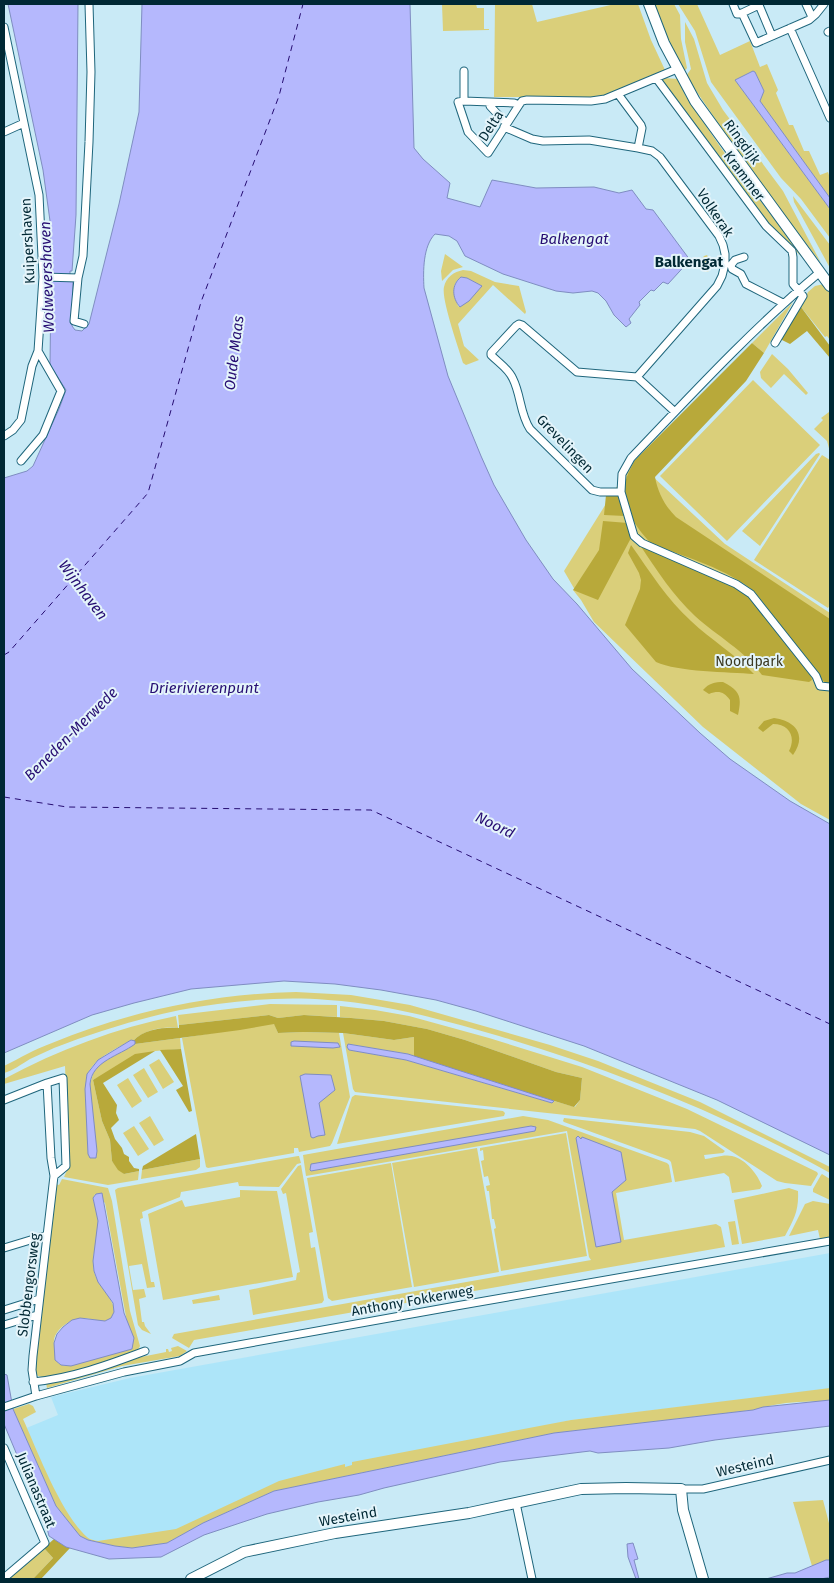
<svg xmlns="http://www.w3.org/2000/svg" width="834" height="1583" viewBox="0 0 834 1583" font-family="'Fira Sans',sans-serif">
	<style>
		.built { fill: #ade5f9 }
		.green { fill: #dacf7a; fill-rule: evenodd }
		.forest { fill: #b8a93a }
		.water { fill: #b5b8fd; stroke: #7f8dc1 }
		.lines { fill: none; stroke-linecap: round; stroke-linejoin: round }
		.ferry { stroke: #260d72; stroke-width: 1; stroke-dasharray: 6 5; stroke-linecap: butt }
		.street-casing { stroke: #1f667c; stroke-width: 9 }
		.secondary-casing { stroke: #1f667c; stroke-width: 12 }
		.street { stroke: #fff; stroke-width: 7 }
		.secondary { stroke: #fff; stroke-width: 10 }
		.labels { text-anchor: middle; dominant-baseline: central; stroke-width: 4; stroke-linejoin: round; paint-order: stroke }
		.street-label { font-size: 14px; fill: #002834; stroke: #e4f4fa }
		.park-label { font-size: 14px; fill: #3c3921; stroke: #e4f4fa }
		.water-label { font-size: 15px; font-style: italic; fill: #260d72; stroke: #e4f4fa }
		.neighbourhood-label { font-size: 15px; font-weight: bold; fill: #002834; stroke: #e4f4fa }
	</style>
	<rect width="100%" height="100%" fill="#c9eaf6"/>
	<!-- built -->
	<path class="built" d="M830,1253V1389L571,1420L275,1485L172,1536L106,1543L85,1538L62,1510L24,1429L58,1415L51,1397L130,1378Z"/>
	<!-- green -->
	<path class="green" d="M442,4H476L477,8H484V29H489V30L443,31Z
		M495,4H532L537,22L615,4H638L651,40L665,70L601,97H494Z
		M654,4H674L680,15L681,39L687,68L684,72L661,24Z
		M678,4H697L720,55L750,41L760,67L767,64L778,90L776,93L789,125H793L804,151H809L820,175L828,172L830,178V198L759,100L764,91L755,72L753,71L735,80L830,209V238L801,199L781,178L711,82L695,31Z
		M685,22L694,39L707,83L723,110L783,191L821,263L750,170L686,76L691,69L685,42Z
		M664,78L678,79L685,95L721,148L804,259L765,221L662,82Z
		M793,196L830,245V268L794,202Z
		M445,254L463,267L453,270L442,281L441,271Z
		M707,255C711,261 712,266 708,272H705L699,268V263L704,256Z
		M463,270L471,271L495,282L519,286L526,312L525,314L493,285L458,324L464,346L479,360L466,365L463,363C459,349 441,299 444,287C446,277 454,272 463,270ZM461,277L467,278L482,286L460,307L458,306C455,294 450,285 461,277Z
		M824,284L830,292V340L827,336L825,337L801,307L808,292L815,286Z
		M793,302L764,353L752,343Z
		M772,354L788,369L808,393L806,395L784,374L771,388L761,378L760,372Z
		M753,380L820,445L727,541L660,476Z
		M829,412L830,414V452L827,441L814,429L823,420L821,418Z
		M819,453L820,454L760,546L742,531L816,454Z
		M822,455L830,460V605L828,608L754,560Z
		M634,459L725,544L830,613V820L801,804L703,727L594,622L581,600L573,590H575L564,571Z
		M296,992L351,995L410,1005L550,1045L598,1061L700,1102L830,1167V1173C726,1115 614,1070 499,1036C443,1020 387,1004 328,1000C279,996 228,1001 180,1010C137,1019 95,1032 54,1048C46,1052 38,1055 30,1059C22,1064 12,1071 4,1073V1066C20,1058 35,1049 52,1043C130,1011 212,994 296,992Z
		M270,1004L337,1005V1017L304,1015L278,1018L269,1015L179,1025L178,1015Z
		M340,1006L375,1010L409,1016L489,1038L582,1067L687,1109L817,1172L818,1174L811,1186L785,1183L777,1181L700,1131L695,1129L355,1092L353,1089L343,1033L394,1040L414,1037V1058L408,1054L349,1044L347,1047L349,1050L406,1060L552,1103L554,1101L575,1107L580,1100L582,1078L556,1072L465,1040L427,1029L384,1021L340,1017Z
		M176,1016L178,1028C164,1026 143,1030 133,1041L131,1040C113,1051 92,1058 86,1079L88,1154L90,1084L94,1071L100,1064L135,1044L180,1038L181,1049L155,1051L93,1080L102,1121L110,1140L112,1161L124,1174L139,1171L138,1180L108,1185L64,1177L69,1166L65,1066L4,1084V1079C58,1050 116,1028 176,1016Z
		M274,1023L278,1033L303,1032L339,1033L350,1097L332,1143L330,1146L299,1152L298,1148H294V1153L208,1168L206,1167L182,1038Z
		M159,1059L174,1082L163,1089L149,1065Z
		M144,1068L158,1092L148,1098L133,1075Z
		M128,1078L142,1101L132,1108L117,1085Z
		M355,1095L503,1111L505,1113L504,1116L337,1144L352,1097Z
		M150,1116L164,1140L154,1146L139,1123Z
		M523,1116L548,1120L667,1163L669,1165L672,1182L616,1193L624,1240L716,1224L721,1227L725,1247L194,1340L189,1348L172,1338L174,1334L591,1260L589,1257L567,1131L306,1176L303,1155Z
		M564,1118L690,1132L704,1136L725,1151L723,1153L704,1155L705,1159C713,1158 724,1154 732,1156C746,1159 758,1175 762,1186L760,1189L732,1193L729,1177L724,1173L675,1182L671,1162L669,1160L564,1122L563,1121Z
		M134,1126L149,1149L138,1156L123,1133Z
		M566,1133L587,1256L501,1271L494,1229L496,1228L494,1219H492L489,1191H487L486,1186L490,1185L488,1176L484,1177L481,1161L484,1160L483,1150L480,1151V1148Z
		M477,1148L499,1272L414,1287L392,1163Z
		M298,1156H299L301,1163L297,1164L279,1187L239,1186L238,1182L181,1192L180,1197L142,1212L143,1218L140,1219L151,1282H154L155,1287L147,1288L142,1264L129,1266L133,1290L144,1289L146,1297L139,1299L142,1322H144L145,1326L151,1334L142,1330L138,1325L115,1190L118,1188Z
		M200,1159V1167L196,1170L141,1179L142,1170Z
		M391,1163L412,1287L332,1301L328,1298L307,1178Z
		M301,1165L313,1232L309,1233L311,1248L315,1247L324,1300L322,1303L253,1315L249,1290L296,1280L297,1273L300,1272L286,1193L283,1194L281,1189L298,1166Z
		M822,1174L830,1179V1200L813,1192V1189L821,1175Z
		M62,1179L108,1188L112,1201L130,1311L140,1346L138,1350L133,1353C112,1360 54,1385 36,1375L34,1370L56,1184L59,1185ZM95,1194L105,1203L132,1349L65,1366L58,1363C57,1356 53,1347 54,1340C56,1328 72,1318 84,1318C92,1318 107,1326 113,1316C120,1303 96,1285 94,1271C91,1259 96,1246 98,1233C99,1221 97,1210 93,1199Z
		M789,1188L798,1191C799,1211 794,1219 785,1236L742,1244L734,1200Z
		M240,1190L277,1191L293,1277L163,1300L148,1214L182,1200L185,1207L240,1197Z
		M813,1201L830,1204V1237L820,1239L818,1230L789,1236L805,1204Z
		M735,1221L739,1244L732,1245L728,1222Z
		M219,1295L220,1300L193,1304L192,1300Z
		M178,1346L187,1351L180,1356L122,1366L47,1388L46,1383L60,1382L141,1357L166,1352V1349H168L169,1352L172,1351L171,1348Z
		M830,1388V1400L825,1402C802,1400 775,1403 753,1410L554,1433L274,1491L203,1523L167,1543L132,1548L115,1546L88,1540L80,1536L56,1506L13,1409L29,1404L33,1406L36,1412L23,1419C38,1452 61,1514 87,1537C90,1540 94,1540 98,1541L176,1529L279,1481L345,1464V1467L352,1465V1462L571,1420Z
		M823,1500L830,1527V1560L812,1566L793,1502Z
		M44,1548L53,1558L33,1579H7Z"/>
	<!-- forest -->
	<path class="forest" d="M801,307L830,346V358L807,331L790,344L780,339Z
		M752,343L764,353L746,381L655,477C658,493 665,506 676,517L830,619V684L825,683L755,592C728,569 685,557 652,544C636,529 624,509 625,487C625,477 631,468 635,460Z
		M606,495H618L625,516L604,515Z
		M603,521L628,523L631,538L598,600L573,590L599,550Z
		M631,545C650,572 667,599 691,621C711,640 735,654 754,674C728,672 678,672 656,662L625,625L640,589L641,580L639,573L628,553Z
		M640,545L737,588L749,597L811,675L812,680L809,682L762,675C744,650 717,636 695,616C673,595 657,571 640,545Z
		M723,682C740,691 742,696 738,715L730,711V700C724,692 719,690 709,694L703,690C709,683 715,682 723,682Z
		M774,718C796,721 807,735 793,755L789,751C796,738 790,724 773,724L763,732L758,728L764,721Z
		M269,1015L278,1018L304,1015L351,1018L384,1021L427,1029L465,1040L556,1072L582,1078L580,1100L574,1107L414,1058V1037L394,1040L343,1033L303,1032L278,1033L274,1024L240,1030L135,1044V1041H133C144,1029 164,1027 179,1028V1025Z
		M181,1049L192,1111L189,1112L176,1090L183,1086L160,1050Z
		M155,1051L103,1083L117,1105L116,1113L119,1120L111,1128L115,1139L122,1148L124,1154L129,1157V1161L134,1168L139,1169V1171L124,1174L118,1170L112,1161L110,1140L102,1121L93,1080L135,1054Z
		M196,1134L200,1159L142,1170L143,1166Z
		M54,1539L70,1548L41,1579H33L53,1558L44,1548Z"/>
	<!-- water -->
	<path class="water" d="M8,4H78L76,215L72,271H70V279L73,281L72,326L75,330L82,331L89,324L119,204L139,112L142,4H410L414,148L423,159L450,183L447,198L480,207L492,180L536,188L594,187L619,193L632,190L646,209L653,210L690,260L668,284L663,282L654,291L651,290L639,302L640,305L629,319L631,323L626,327L614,315L606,301L598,293L592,291L573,293L556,291L503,274L465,256L457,241L449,236L435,234C423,246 423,271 424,288L448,376L481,456L494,485L526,540L553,579L577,604L632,669L700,733L730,759L790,801L830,824V1155L717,1100L584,1046L476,1011L436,1000L381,990L335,984L284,981L191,989L134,1003L92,1015L4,1053V478L27,471L33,466L59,409L66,390L50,365L51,282L54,279L53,271L51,270L50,221L43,170Z
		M753,71L755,72L764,91L760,101L830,198V209L735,80Z
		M461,277L467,278L482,286L469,301L460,307C452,298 451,285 461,277Z
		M131,1040L135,1041V1044C119,1056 92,1061 90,1084L97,1151L96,1158H90L88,1154L85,1089L87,1074L98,1060Z
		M294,1041L338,1043L340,1047L333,1048L291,1046V1042Z
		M348,1044L408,1054L554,1101L552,1103L406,1060L349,1050L347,1047Z
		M305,1074L331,1075L335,1090L319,1103L325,1135L318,1136L313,1138L311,1137L300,1076Z
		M531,1126L536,1127L535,1131L311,1171L310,1170L311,1164Z
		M578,1136L581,1139L582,1137L621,1152L626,1180L612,1192L621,1242L596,1247L576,1138Z
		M102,1193L124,1313L134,1338L132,1349L71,1366L61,1365L55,1360L54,1343L57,1334L63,1327L72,1320L80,1318L105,1321L111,1318L114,1312L113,1303L98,1282L94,1271L93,1261L98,1221L93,1198L96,1194Z
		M4,1374L7,1375L13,1409L56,1506L80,1536L88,1540L115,1546L132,1548L167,1543L203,1523L274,1491L554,1433L753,1410L763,1407L830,1400V1426L715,1440L669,1448L598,1453L590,1451L500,1462L384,1488L359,1495L318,1502L267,1514L204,1535L161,1557L109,1559L66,1547L49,1536L46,1524L4,1424Z
		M633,1543L638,1559L634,1560L639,1579H636L628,1557L627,1544Z
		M826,1560H830V1577L821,1579H766L787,1573H795Z"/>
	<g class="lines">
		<!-- ferry -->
		<path class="ferry" d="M4,655L9,652L148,493L201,302L279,96L303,4
			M4,797L67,807L371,810L830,1024"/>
		<defs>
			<path id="street" d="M733,4L737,14L742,13
				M806,4L812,17
				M4,27L39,195L43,277L38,351L32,366L21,420L13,430L4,436
				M790,28L830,118
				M828,32L830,31
				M772,36L759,5L742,13L756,43L809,20L816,14L824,4
				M464,71V101L458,102L468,132L488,153L519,105
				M656,78L766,226L792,251L793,257V284L803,296L775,343
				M618,94L641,125L642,128L638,148L652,151L660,157L719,236L723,245L725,254V264L722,276L717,286L637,377
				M464,101L514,103L519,105L522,101L527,100L591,101L605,99L677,69
				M489,102L490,106L503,120
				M504,127L532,139L543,141L589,140L638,148
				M4,132L24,123
				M744,257L735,260L731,265L732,269L741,274L746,284L783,303
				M820,272C752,329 692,394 631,458L622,474L621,492L634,536L642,543L736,584L751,594L816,676L820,686L830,687
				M43,277L78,278
				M84,324L74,321L78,278L83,256L89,142L91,72L89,4
				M21,461L43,435L61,391L38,351
				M621,492H600L592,490L530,429C520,414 521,395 513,379C509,369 499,363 491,355V353L516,326L519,324L522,325L577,372L637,377L675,412
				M4,1100L47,1083
				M4,1248L47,1235
				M4,1310L39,1299
				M4,1325L37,1315
				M33,1382C72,1378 108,1365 145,1351
				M36,1396L32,1370L33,1356L54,1176L51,1158L47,1083L63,1078L66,1166L54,1176
				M4,1407L36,1396L124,1372L180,1361L194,1353L456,1306L830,1241
				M4,1448L45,1543L4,1578
				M681,1489H703L830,1460
				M516,1503L532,1579"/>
			<path id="secondary" d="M649,4L664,43L695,101L830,286
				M191,1579L244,1552L335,1533L469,1513L581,1489L626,1488L681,1489L683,1510L703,1579"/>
		</defs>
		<!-- street casing -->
		<use href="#street" class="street-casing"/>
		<!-- secondary casing -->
		<use href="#secondary" class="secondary-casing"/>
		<!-- street -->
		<use href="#street" class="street"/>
		<!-- secondary -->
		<use href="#secondary" class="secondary"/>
	</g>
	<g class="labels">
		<!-- street labels -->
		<g class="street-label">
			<text transform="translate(491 126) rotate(-57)">Delta</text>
			<text transform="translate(742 142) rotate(54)">Ringdijk</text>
			<text transform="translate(744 176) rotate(53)">Krammer</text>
			<text transform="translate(715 213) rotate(56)">Volkerak</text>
			<text transform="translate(28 241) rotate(-93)">Kuipershaven</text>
			<text transform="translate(565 444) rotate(46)">Grevelingen</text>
			<text transform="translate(29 1285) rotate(-83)">Slobbengorsweg</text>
			<text transform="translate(412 1301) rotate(-10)">Anthony Fokkerweg</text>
			<text transform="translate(745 1466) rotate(-13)">Westeind</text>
			<text transform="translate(36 1490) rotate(67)">Julianastraat</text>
			<text transform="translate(348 1517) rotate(-10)">Westeind</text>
		</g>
		<!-- park labels -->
		<g class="park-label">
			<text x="749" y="661">Noordpark</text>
		</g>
		<!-- water labels -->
		<g class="water-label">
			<text x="574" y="239">Balkengat</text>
			<text transform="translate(47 277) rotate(-92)">Wolwevershaven</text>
			<text transform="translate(234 353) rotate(-83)">Oude Maas</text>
			<text transform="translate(83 590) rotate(53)">Wijnhaven</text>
			<text x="204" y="688">Drierivierenpunt</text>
			<text transform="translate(71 734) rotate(-45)">Beneden-Merwede</text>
			<text transform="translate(495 825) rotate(26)">Noord</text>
		</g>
		<!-- neighbourhood labels -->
		<g class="neighbourhood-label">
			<text x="689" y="262">Balkengat</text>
		</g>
	</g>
	<!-- border -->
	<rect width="834" height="1583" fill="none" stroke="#002834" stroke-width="10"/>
</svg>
